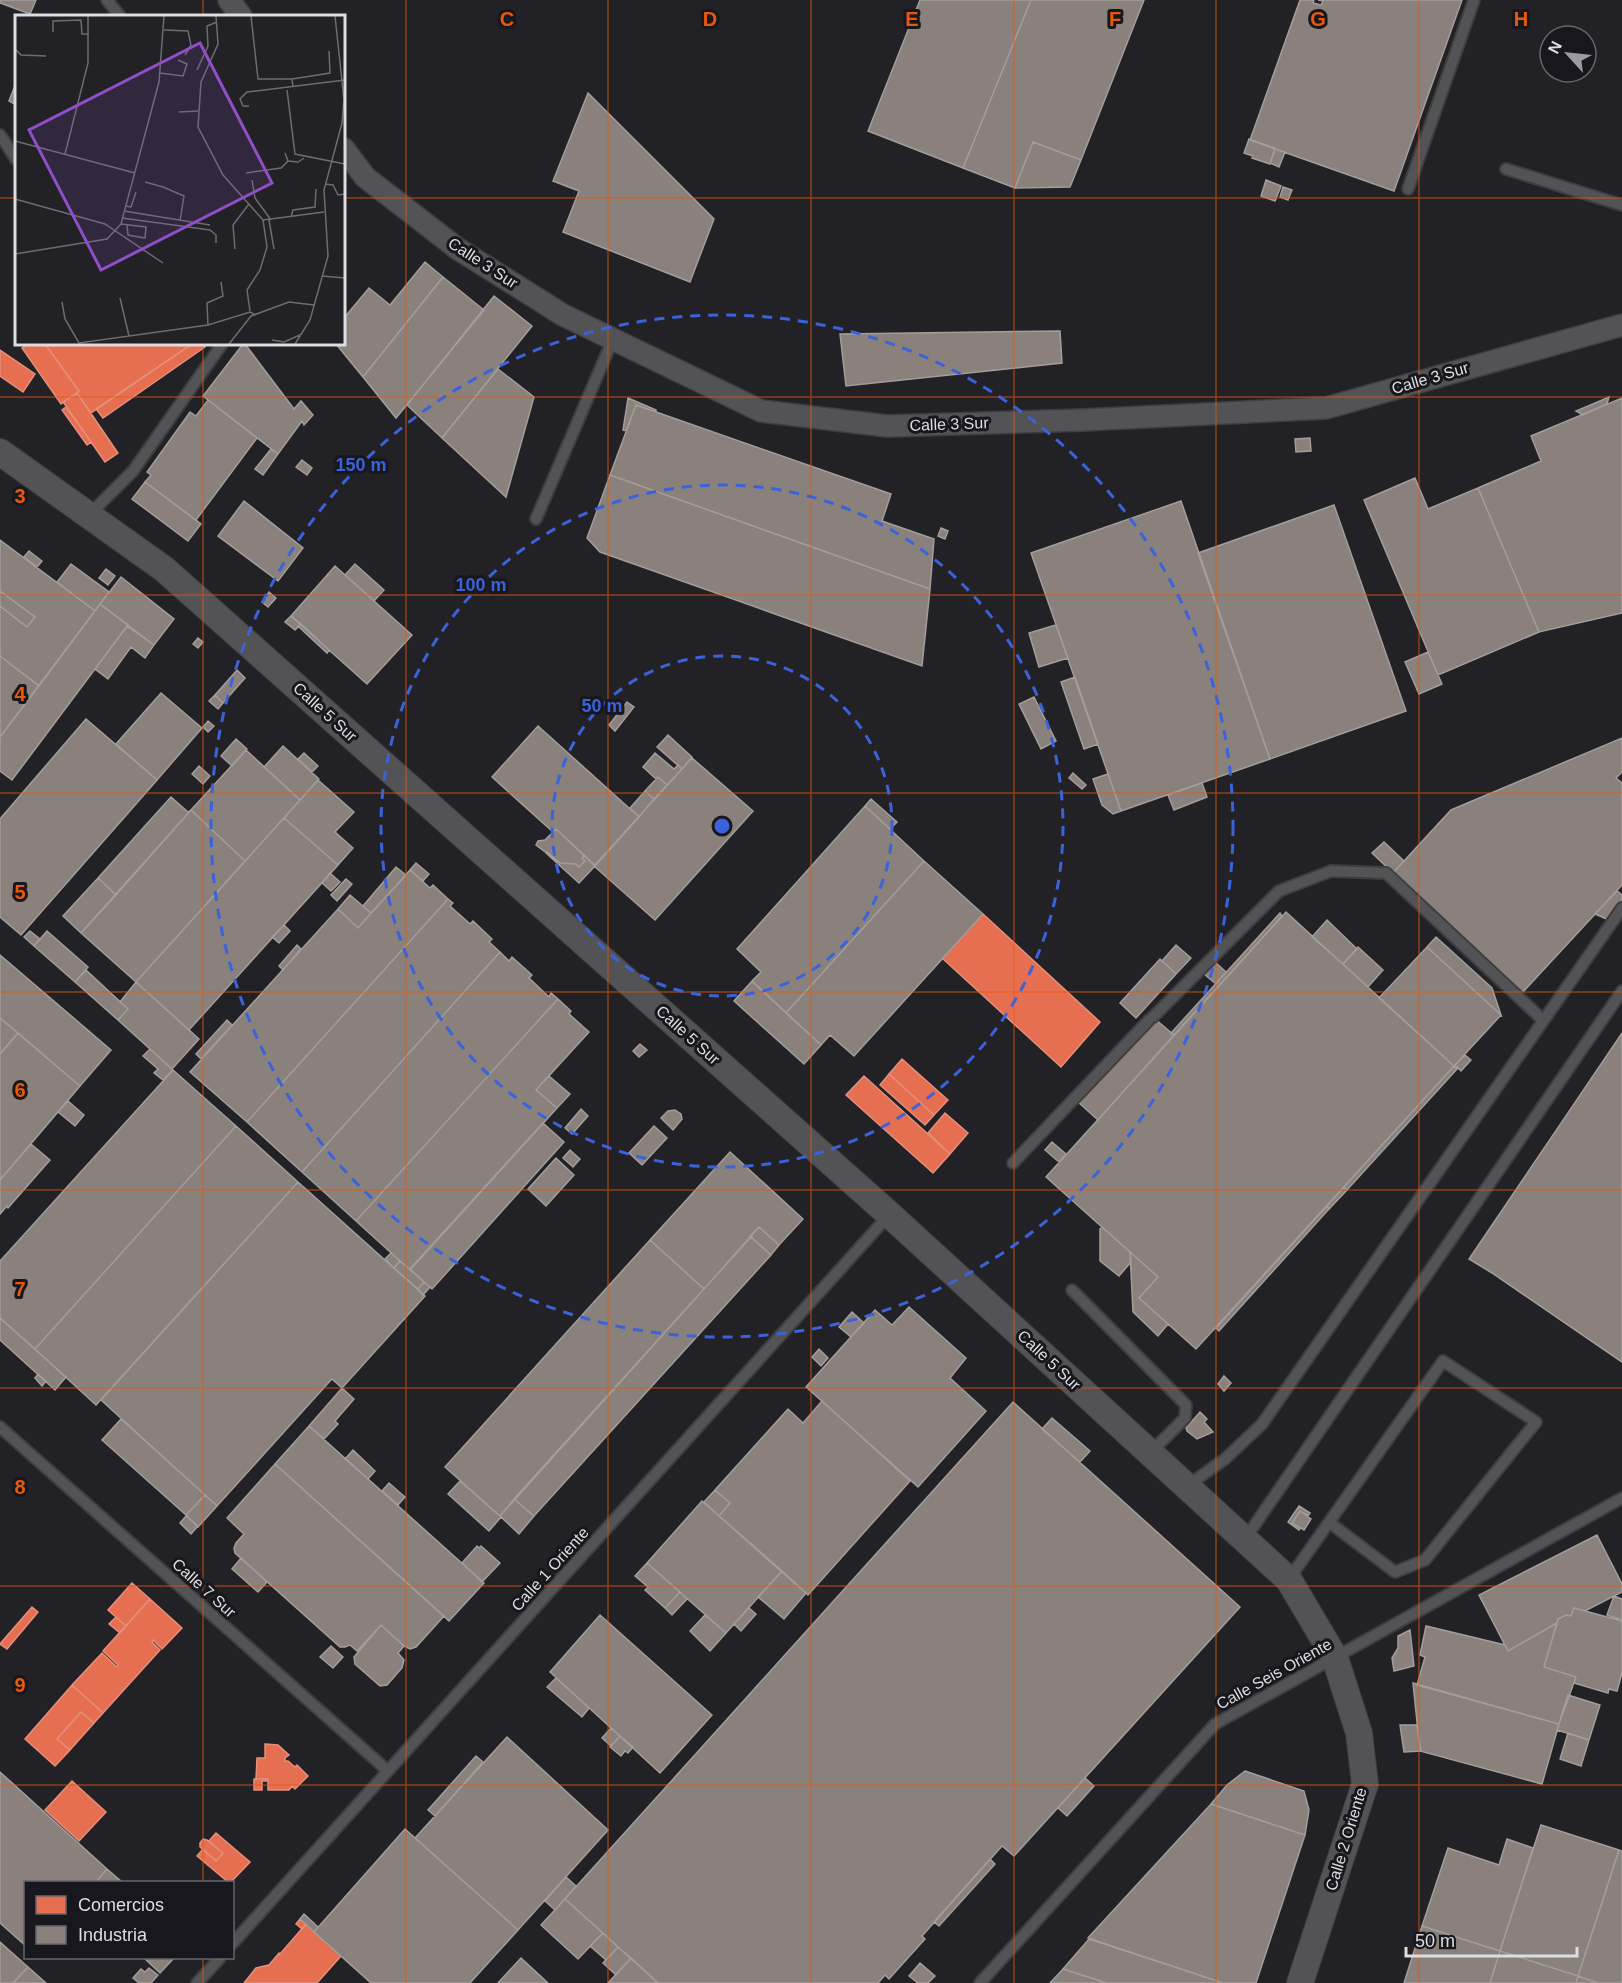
<svg xmlns="http://www.w3.org/2000/svg" width="1622" height="1983" viewBox="0 0 1622 1983" font-family="Helvetica,sans-serif">
	<style>
		.shops { fill: #e76f51; stroke: #e4907c; stroke-width: 1.5 }
		.industry { fill: #8a817c; stroke: #a39d9b; stroke-width: 1.5 }
		.lines { fill: none; stroke-linecap: round; stroke-linejoin: round }
		.service-casing { stroke: #3e3d40; stroke-width: 14 }
		.minor-casing { stroke: #3e3d40; stroke-width: 24 }
		.tertiary-casing { stroke: #3e3d40; stroke-width: 28 }
		.service { stroke: #535355; stroke-width: 10 }
		.minor { stroke: #535355; stroke-width: 21 }
		.tertiary { stroke: #535355; stroke-width: 26 }
		.grid { fill: none; stroke: #e8590c; stroke-width: 1.5; stroke-opacity: 0.55 }
		.ring { fill: none; stroke: #3a63da; stroke-width: 3; stroke-dasharray: 10 8 }
		.labels { text-anchor: middle; dominant-baseline: central; stroke-width: 6; stroke-linejoin: round; paint-order: stroke }
		.street-label { font-size: 16px; fill: #dedde2; stroke: #18171d }
		.inset-road { fill: none; stroke: #6d6c71; stroke-width: 1.5 }
		.view { fill: #8f4fc6; fill-opacity: 0.15; stroke: #8f4fc6; stroke-width: 3 }
		.inset-edge { fill: none; stroke: #dedde2; stroke-width: 3 }
		.grid-label { font-size: 20px; text-anchor: middle; font-weight: bold; fill: #e8590c; stroke: #18171d; stroke-width: 6; stroke-linejoin: round; paint-order: stroke }
		.centre { fill: #3a63da; stroke: #18171d; stroke-width: 3 }
		.ring-label { font-size: 18px; text-anchor: middle; font-weight: bold; fill: #3a63da; stroke: #18171d; stroke-width: 6; stroke-linejoin: round; paint-order: stroke }
	</style>
	<rect width="100%" height="100%" fill="#222126"/>
	<!-- shops -->
	<path class="shops" d="M28,344H45L79,391L61,404L22,348Z
		M45,344H192L91,413L77,393L79,391Z
		M192,344H202L205,347L103,418L96,409Z
		M0,350L35,374L23,392L0,376Z
		M77,393L118,453L105,462L63,402Z
		M66,407L91,442L87,445L62,410Z
		M983,914L1100,1022L1061,1067L942,958Z
		M902,1059L948,1100L934,1115L889,1074Z
		M889,1074L934,1115L925,1125L880,1085Z
		M864,1076L950,1154L933,1173L846,1095Z
		M945,1113L968,1133L950,1154L928,1133Z
		M132,1583L150,1599L126,1626L108,1610Z
		M150,1599L182,1628L162,1649L153,1640L152,1642L160,1650L103,1713L72,1685L102,1653L117,1667L118,1665L103,1651Z
		M32,1607L38,1612L7,1649L0,1644Z
		M116,1617L126,1626L120,1633L109,1624Z
		M72,1685L103,1713L94,1723L81,1712L57,1739L70,1750L55,1766L25,1739Z
		M81,1712L94,1723L70,1750L57,1739Z
		M265,1744L278,1745L289,1755L285,1758V1761H288L295,1767L297,1765L308,1776L295,1789L292,1786L289,1790H268V1779H256L257,1758H265Z
		M254,1779H268V1781H262V1790H254Z
		M72,1781L106,1812L79,1841L45,1810Z
		M216,1833L250,1862L231,1882H228L197,1856L203,1849L216,1861L223,1853L209,1841Z
		M203,1839L207,1840L223,1853L216,1861L200,1847V1843Z
		M300,1919L306,1924L302,1929L296,1924Z
		M306,1924L341,1956L317,1983H244L256,1968L269,1965L279,1953L280,1954Z"/>
	<!-- industry -->
	<path class="industry" d="M0,0H36L30,14L0,3Z
		M920,0H1031L963,168L868,131Z
		M1031,0H1144L1081,160L1033,142L1015,188L963,168Z
		M1300,0H1314L1313,3L1321,5L1323,1L1318,0H1462L1394,191L1250,140Z
		M16,83V105L9,101Z
		M588,93L714,219L690,282L563,232L579,191L553,181Z
		M1249,139L1275,148L1270,164L1252,158L1253,156L1244,153Z
		M1033,142L1081,160L1070,187L1015,188Z
		M1275,149L1285,152L1279,167L1270,163Z
		M1266,180L1281,186L1275,201L1261,196Z
		M1283,187L1292,190L1288,200L1280,197Z
		M425,262L443,277L363,377L336,344H344V318L369,288L390,305Z
		M443,277L484,310L396,418L363,377Z
		M494,296L532,326L442,438L407,405Z
		M1060,331L1062,363L846,386L840,334Z
		M243,344H245L294,409L301,401L313,415L304,425L302,421L278,454L203,396Z
		M498,369L534,397L506,497L442,438Z
		M1609,397L1607,404L1583,415L1576,411Z
		M628,398L656,410V412L636,405L626,431L623,430Z
		M1622,398V613L1539,632L1478,488L1541,461L1531,436Z
		M208,400L257,438L196,520L145,482L151,475L147,472L190,412L196,416Z
		M636,405L891,494L882,521L934,539L930,589L610,475Z
		M1310,438L1311,451L1296,452L1295,439Z
		M271,449L278,454L263,475L255,469Z
		M302,460L312,468L307,475L296,467Z
		M610,475L930,589L922,666L600,552L587,538Z
		M1415,478L1428,509L1478,488L1539,632L1438,675L1364,500Z
		M145,482L201,524L188,541L132,499Z
		M244,501L303,548L278,581L218,536Z
		M1181,501L1270,759L1121,811L1031,553Z
		M1334,505L1406,711L1270,759L1198,553Z
		M941,528L948,531L945,539L938,536Z
		M0,540L95,611L39,686L0,656V606L27,627L35,617L0,591Z
		M29,551L42,561L37,567L24,557Z
		M71,564L109,592L95,611L57,582Z
		M355,564L384,590L374,601L345,575Z
		M335,566L412,635L367,684L291,616Z
		M106,569L115,576L108,585L99,578Z
		M121,577L174,619L154,645L100,604Z
		M0,591L35,617L27,627L0,606Z
		M269,592L276,598L268,607L262,602Z
		M100,604L128,625L12,780L0,771V737Z
		M291,616L301,624L295,630L285,622Z
		M301,624L329,650L327,653L298,626Z
		M1056,625L1068,658L1039,667L1029,633Z
		M127,626L154,645L145,658L131,647L108,679L95,669Z
		M198,638L203,642L198,648L193,644Z
		M1428,652L1442,684L1419,694L1405,662Z
		M0,656L39,686L0,737Z
		M237,670L245,678L223,703L215,695Z
		M1075,677L1098,744L1084,749L1061,682Z
		M161,693L202,728L157,780L116,744Z
		M215,695L223,703L218,709L209,701Z
		M1034,697L1056,741L1041,749L1019,704Z
		M627,702L634,707L615,731L609,725Z
		M86,719L157,780L21,935L0,917V819Z
		M208,721L214,726L208,732L203,727Z
		M538,726L639,817L595,866L556,829L553,832L492,777Z
		M668,735L692,757L682,769L657,747Z
		M1622,738V772L1616,778L1622,783V885L1522,993L1393,873L1451,810Z
		M236,739L247,749L232,766L221,756Z
		M283,746L319,779L300,800L264,767Z
		M246,750L300,800L245,861L191,810Z
		M304,753L318,766L312,772L298,759Z
		M655,753L674,769L678,765L682,769L667,785L658,777L656,779L643,767Z
		M692,758L753,811L655,920L594,866Z
		M199,766L210,776L203,784L192,774Z
		M1073,773L1086,785L1082,789L1069,778Z
		M1108,774L1121,811L1113,814L1102,805L1093,779Z
		M658,777L667,785L654,799L645,791Z
		M318,780L354,812L335,832L353,848L338,865L284,818Z
		M1202,783L1207,797L1174,810L1168,795Z
		M645,791L654,799L639,817L630,808Z
		M171,797L188,812L191,810L116,895L98,878Z
		M871,799L897,822L890,829L865,806Z
		M865,806L924,861L786,1013L752,981L761,972L737,949Z
		M191,810L245,861L136,982L81,933Z
		M284,818L338,865L189,1030L136,982Z
		M556,829L584,855L582,858L585,861L579,867L576,864L560,863L536,845L538,841L545,840Z
		M1384,842L1404,861L1393,873L1372,853Z
		M547,852L560,863L576,864L579,867L585,861L582,858L584,855L595,866L579,883L546,853Z
		M924,861L983,914L854,1056L830,1035L821,1045L786,1013Z
		M416,863L429,874L423,881L410,870Z
		M396,867L406,875L371,913L363,906Z
		M410,870L430,888L433,885L448,899L247,1122L190,1072L338,909L358,928Z
		M330,873L340,882L331,891L322,883Z
		M98,878L116,895L81,933L63,916Z
		M346,879L352,884L337,901L331,895Z
		M1617,891L1622,895V906L1609,920L1595,914Z
		M350,895L371,913L358,928L338,909Z
		M448,899L453,903L450,906L470,924L473,921L492,939L489,942L500,952L302,1172L247,1122Z
		M1286,912L1454,1066L1196,1349L1139,1298L1158,1277L1046,1177Z
		M1280,913L1282,916L1174,1035L1171,1033Z
		M1327,920L1357,949L1343,964L1312,937Z
		M284,925L290,931L279,943L272,937Z
		M30,931L40,939L34,946L24,937Z
		M47,931L88,967L75,982L34,946Z
		M1436,937L1492,988L1501,1015L1427,947Z
		M297,945L301,949L283,970L279,966Z
		M1176,945L1191,958L1176,974L1162,961Z
		M1358,947L1383,970L1368,987L1343,964Z
		M1427,947L1501,1015L1454,1066L1379,998Z
		M500,952L509,961L512,957L532,975L529,978L549,997L551,993L558,999L356,1221L302,1172Z
		M0,955L111,1050L80,1086L0,1018Z
		M1160,959L1176,974L1136,1018L1120,1003Z
		M1215,962L1226,972L1216,984L1204,974Z
		M86,970L128,1009L118,1020L75,982Z
		M752,981L821,1045L804,1064L734,1001Z
		M136,982L199,1039L172,1069L118,1020L128,1009L120,1002Z
		M558,999L571,1011L569,1014L589,1032L536,1090L557,1108L410,1270L356,1221Z
		M0,1018L18,1033L0,1054Z
		M1155,1019L1174,1035L1098,1120L1078,1102Z
		M227,1020L232,1025L201,1059L196,1054Z
		M18,1033L80,1086L0,1180V1054Z
		M1622,1033V1362L1492,1273L1469,1259Z
		M640,1044L647,1050L639,1057L633,1051Z
		M150,1049L173,1070L163,1080L154,1073L158,1069L143,1056Z
		M1465,1055L1471,1060L1461,1071L1455,1065Z
		M1454,1066L1457,1069L1347,1190L1344,1187Z
		M173,1070L236,1126L35,1349L0,1318V1261Z
		M549,1076L570,1094L557,1108L536,1090Z
		M68,1101L84,1115L75,1126L58,1112Z
		M581,1109L588,1116L572,1134L565,1128Z
		M675,1110L681,1114L682,1119L673,1130L661,1118L668,1111Z
		M543,1123L564,1142L432,1289L410,1269Z
		M236,1126L298,1182L96,1405L35,1349Z
		M654,1126L667,1138L642,1165L629,1153Z
		M1052,1142L1066,1154L1059,1162L1045,1150Z
		M31,1144L50,1160L8,1208L7,1206L0,1214V1180Z
		M570,1150L580,1159L573,1167L563,1158Z
		M730,1152L803,1219L779,1245L759,1227L704,1289L650,1240Z
		M556,1158L574,1175L546,1206L528,1189Z
		M298,1182L425,1296L342,1388L332,1379L330,1381L217,1506L101,1400Z
		M1344,1187L1347,1190L1329,1209L1327,1206Z
		M1327,1206L1329,1209L1219,1331L1216,1328Z
		M759,1227L779,1245L771,1255L750,1236Z
		M1102,1227L1130,1252L1131,1262L1119,1276L1100,1261V1229Z
		M751,1237L771,1255L534,1516L514,1499Z
		M650,1240L704,1289L500,1516L445,1467Z
		M1130,1252L1158,1277L1139,1298L1168,1324L1158,1336L1133,1312Z
		M391,1253L400,1261L394,1268L385,1259Z
		M400,1261L424,1282L418,1289L394,1268Z
		M424,1282L430,1287L423,1295L418,1289Z
		M909,1307L966,1358L950,1378L986,1411L918,1487L806,1387L875,1310L892,1325Z
		M852,1312L864,1323L851,1337L839,1327Z
		M0,1318L66,1377L55,1390L0,1340Z
		M819,1349L828,1358L821,1366L812,1357Z
		M38,1374L46,1381L42,1386L35,1378Z
		M1224,1376L1231,1383L1224,1391L1218,1384Z
		M342,1388L354,1399L335,1421L338,1424L324,1439L309,1426Z
		M822,1401L910,1481L808,1595L719,1516L730,1503L715,1490L788,1409L803,1423Z
		M1013,1402L1240,1607L1014,1856L1002,1846L922,1936L925,1939L889,1979L885,1975L878,1983H658L565,1899Z
		M1200,1412L1207,1419L1204,1422L1213,1432L1197,1439L1187,1431L1186,1428Z
		M1052,1418L1090,1451L1080,1462L1042,1429Z
		M121,1419L205,1495L186,1515L102,1440Z
		M309,1426L484,1583L449,1621L275,1464Z
		M353,1450L375,1471L368,1479L345,1459Z
		M275,1464L444,1616L416,1647L410,1649L404,1646L381,1625L357,1651L350,1645L345,1647H340L235,1553L234,1548L236,1543L244,1534L227,1518Z
		M460,1481L501,1517L489,1531L448,1494Z
		M389,1483L405,1497L398,1505L382,1491Z
		M715,1490L730,1503L719,1516L704,1502Z
		M205,1495L217,1506L198,1527L186,1515Z
		M514,1499L534,1516L519,1534L500,1516Z
		M702,1501L782,1571L726,1633L647,1563Z
		M1299,1506L1310,1513L1308,1516L1300,1511L1292,1523L1300,1528L1299,1530L1288,1522Z
		M1300,1511L1311,1519L1304,1530L1292,1523Z
		M186,1516L198,1526L191,1534L180,1523Z
		M1597,1535L1622,1584V1592L1585,1611L1574,1608L1571,1616L1566,1615L1558,1619L1557,1623L1508,1651L1479,1595Z
		M477,1546L479,1548L481,1546L500,1563L482,1582L462,1563Z
		M241,1558L267,1582L258,1592L232,1569Z
		M647,1563L680,1592L665,1608L645,1590L648,1587L635,1576Z
		M782,1571L806,1593L784,1619L758,1597Z
		M680,1592L687,1599L672,1615L665,1608Z
		M1614,1596L1622,1599V1620L1607,1615Z
		M749,1608L756,1614L741,1631L734,1624Z
		M1574,1608L1622,1621V1673L1617,1691L1609,1689L1608,1693L1574,1683L1576,1677L1544,1667L1558,1619L1566,1615L1571,1616Z
		M600,1615L712,1715L660,1773L550,1672Z
		M705,1615L726,1633L710,1651L690,1631Z
		M1557,1623L1544,1667L1576,1677L1559,1724L1417,1685L1425,1657L1420,1655L1426,1626L1505,1645L1508,1651Z
		M381,1625L404,1646L398,1653L404,1660L402,1668L387,1685L380,1686L355,1664L354,1657Z
		M1410,1630L1414,1666L1394,1671L1392,1658L1398,1648V1636Z
		M331,1646L343,1657L333,1668L320,1657Z
		M556,1678L589,1708L582,1717L547,1687Z
		M1413,1683L1559,1724L1542,1784L1420,1751Z
		M1568,1695L1600,1705L1589,1740L1557,1730Z
		M1400,1725H1417L1421,1751L1404,1752Z
		M611,1728L620,1736L611,1746L602,1738Z
		M1568,1733L1589,1740L1581,1766L1560,1759Z
		M620,1736L633,1747L628,1753L625,1751L621,1756L610,1747Z
		M507,1737L608,1830L518,1930L415,1838Z
		M476,1756L483,1762L435,1816L428,1810Z
		M1245,1771L1304,1791L1309,1810L1305,1835L1211,1804L1227,1785Z
		M0,1772L107,1869L96,1882H26V1946L0,1923Z
		M1085,1778L1094,1786L1067,1816L1058,1808Z
		M1211,1804L1305,1835L1256,1983H1223L1088,1938Z
		M1541,1825L1619,1850L1578,1976L1500,1951Z
		M405,1829L518,1930L470,1983H371L314,1932Z
		M1507,1839L1533,1848L1500,1951L1422,1926L1448,1848L1499,1865Z
		M1619,1850L1622,1851V1983H1598L1578,1976Z
		M990,1859L995,1864L939,1926L934,1922Z
		M107,1869L122,1882H96Z
		M566,1877L576,1886L555,1910L545,1901Z
		M565,1899L603,1933L578,1959L541,1925Z
		M304,1914L318,1927L314,1932L300,1919Z
		M1422,1926L1500,1951L1490,1983H1404Z
		M603,1933L618,1947L606,1960L590,1946Z
		M1089,1939L1223,1983H1107L1063,1969Z
		M0,1942L28,1967L13,1983H0Z
		M618,1947L631,1958L616,1975L603,1963Z
		M1500,1951L1578,1976L1576,1983H1490Z
		M144,1958H174L160,1973Z
		M521,1958L548,1983H498Z
		M631,1958L658,1983H608Z
		M920,1963L935,1976L928,1983H918L909,1976Z
		M28,1967L46,1983H13Z
		M149,1968L158,1975L151,1983H139L133,1978L141,1969L145,1972Z
		M1063,1969L1107,1983H1050Z
		M1578,1976L1598,1983H1576Z"/>
	<g class="lines">
		<defs>
			<path id="service" d="M107,0L120,16
				M0,135L16,159
				M1506,169L1622,205
				M1408,189L1474,0
				M89,515L133,471L222,344
				M536,519L613,339
				M1153,1017L1279,891L1331,871L1386,873L1543,1020
				M1013,1163L1149,1020
				M1072,1290L1186,1405L1185,1418L1150,1453
				M0,1427L388,1771
				M1187,1486L1225,1459L1262,1424L1622,908
				M1245,1539L1622,991
				M1289,1579L1443,1361L1536,1422L1425,1560L1395,1572L1330,1523
				M232,1944L889,1215
				M197,1983L220,1958
				M980,1983L1215,1724L1622,1498"/>
			<path id="minor" d="M229,0L241,16
				M344,149L365,177L458,249L563,315L761,411L887,426L1083,420L1326,408L1622,325"/>
			<path id="tertiary" d="M0,452L164,569L890,1215L1289,1580L1335,1658L1359,1733L1365,1784L1300,1983"/>
		</defs>
		<!-- service casing -->
		<use href="#service" class="service-casing"/>
		<!-- minor casing -->
		<use href="#minor" class="minor-casing"/>
		<!-- tertiary casing -->
		<use href="#tertiary" class="tertiary-casing"/>
		<!-- service -->
		<use href="#service" class="service"/>
		<!-- minor -->
		<use href="#minor" class="minor"/>
		<!-- tertiary -->
		<use href="#tertiary" class="tertiary"/>
	</g>
	<!-- grid -->
	<path class="grid" d="M203,0V16M406,0V1983M608,0V1983M811,0V1983M1014,0V1983M1216,0V1983M1419,0V1983M0,198H16M344,198H1622M203,344V1882M0,397H1622M0,595H1622M0,793H1622M0,992H1622M0,1190H1622M0,1388H1622M0,1586H1622M0,1785H1622M203,1958V1983"/>
	<!-- distance rings -->
	<g class="ring">
		<circle cx="722" cy="826" r="170"/>
		<circle cx="722" cy="826" r="341"/>
		<circle cx="722" cy="826" r="511"/>
	</g>
	<g class="labels">
		<!-- street labels -->
		<g class="street-label">
			<text transform="translate(483 263) rotate(33)">Calle 3 Sur</text>
			<text transform="translate(1430 378) rotate(-16)">Calle 3 Sur</text>
			<text transform="translate(949 424) rotate(-2)">Calle 3 Sur</text>
			<text transform="translate(325 712) rotate(42)">Calle 5 Sur</text>
			<text transform="translate(688 1035) rotate(42)">Calle 5 Sur</text>
			<text transform="translate(1049 1360) rotate(43)">Calle 5 Sur</text>
			<text transform="translate(550 1569) rotate(-48)">Calle 1 Oriente</text>
			<text transform="translate(204 1588) rotate(42)">Calle 7 Sur</text>
			<text transform="translate(1274 1674) rotate(-29)">Calle Seis Oriente</text>
			<text transform="translate(1346 1839) rotate(-73)">Calle 2 Oriente</text>
		</g>
	</g>
	<!-- overview -->
	<g transform="translate(15 15)">
		<rect width="330" height="330" fill="#222126"/>
		<path class="inset-road" d="M201,1L203,29L186,67L183,112L208,160L248,205M236,1L243,64H277L278,72M149,15L173,16L176,30L170,40M38,17V6L66,5L67,19H74M0,34L6,40L31,41M182,55L193,31L192,11L202,7M145,58L168,61L172,49L163,45M277,64L315,58L314,36M272,75L280,139L330,149M234,91H228L225,84L232,77L330,65M164,97L183,96M0,126L120,158M270,138L273,146L283,147L289,143M50,139L73,48V1M231,158L266,153L273,146M237,165L240,183L256,205M130,167L148,172M310,169L318,170L323,180L330,179M148,172L169,181L165,206M0,184L90,209L148,248M111,191L116,192L121,177M109,196L195,210M276,202L278,195L300,192L301,174M107,203L195,215L201,220V228M248,205L309,197M254,205L259,234M106,209L131,212L130,223L113,220L112,210M220,234L218,210L234,189M0,239L92,224L106,209L144,67L149,1M307,261L330,263M105,283L114,321M47,287L50,304L64,328L193,310L235,297L241,300M235,296L232,275L245,255L252,232L248,205M193,310L192,288L208,281L206,267M257,325L269,327L287,319M214,329L236,301L274,287L299,290M280,329L295,305L313,241L309,175L327,108L329,85L320,1"/>
		<path class="view" d="M185,28L257,168L86,255L14,115Z"/>
		<rect width="330" height="330" class="inset-edge"/>
	</g>
	<g class="grid-label">
		<text x="507" y="26">C</text>
		<text x="710" y="26">D</text>
		<text x="912" y="26">E</text>
		<text x="1115" y="26">F</text>
		<text x="1318" y="26">G</text>
		<text x="1521" y="26">H</text>
		<text x="20" y="503">3</text>
		<text x="20" y="701">4</text>
		<text x="20" y="899">5</text>
		<text x="20" y="1097">6</text>
		<text x="20" y="1296">7</text>
		<text x="20" y="1494">8</text>
		<text x="20" y="1692">9</text>
	</g>
	<circle cx="722" cy="826" r="9" class="centre"/>
	<g class="ring-label">
		<text x="361" y="471">150 m</text>
		<text x="481" y="591">100 m</text>
		<text x="602" y="712">50 m</text>
	</g>
	<!-- legend -->
	<rect x="24" y="1881" width="210" height="78" fill="#18171d" stroke="#67666c" stroke-width="1.5"/>
	<rect x="36" y="1896" width="30" height="18" fill="#e76f51" stroke="#67666c" stroke-width="1.5"/>
	<text x="78" y="1911" font-size="18" fill="#dedde2">Comercios</text>
	<rect x="36" y="1926" width="30" height="18" fill="#8a817c" stroke="#67666c" stroke-width="1.5"/>
	<text x="78" y="1941" font-size="18" fill="#dedde2">Industria</text>
	<!-- north arrow -->
	<g transform="translate(1568 54) rotate(297)"><circle r="28" fill="#18171d" stroke="#67666c" stroke-width="1.5"/>
	<path d="M0-4.5L10 22L0 15L-10 22Z" fill="#9c9ba0"/>
	<text y="-9" font-size="16" font-weight="bold" text-anchor="middle" fill="#dedde2">N</text>
	</g>
	<!-- scale -->
	<path d="M1406 1947v9h171v-9" fill="none" stroke="#dedde2" stroke-width="3"/>
	<text x="1415" y="1947" font-size="18" fill="#dedde2" stroke="#18171d" stroke-width="4.5" paint-order="stroke">50 m</text>
</svg>
